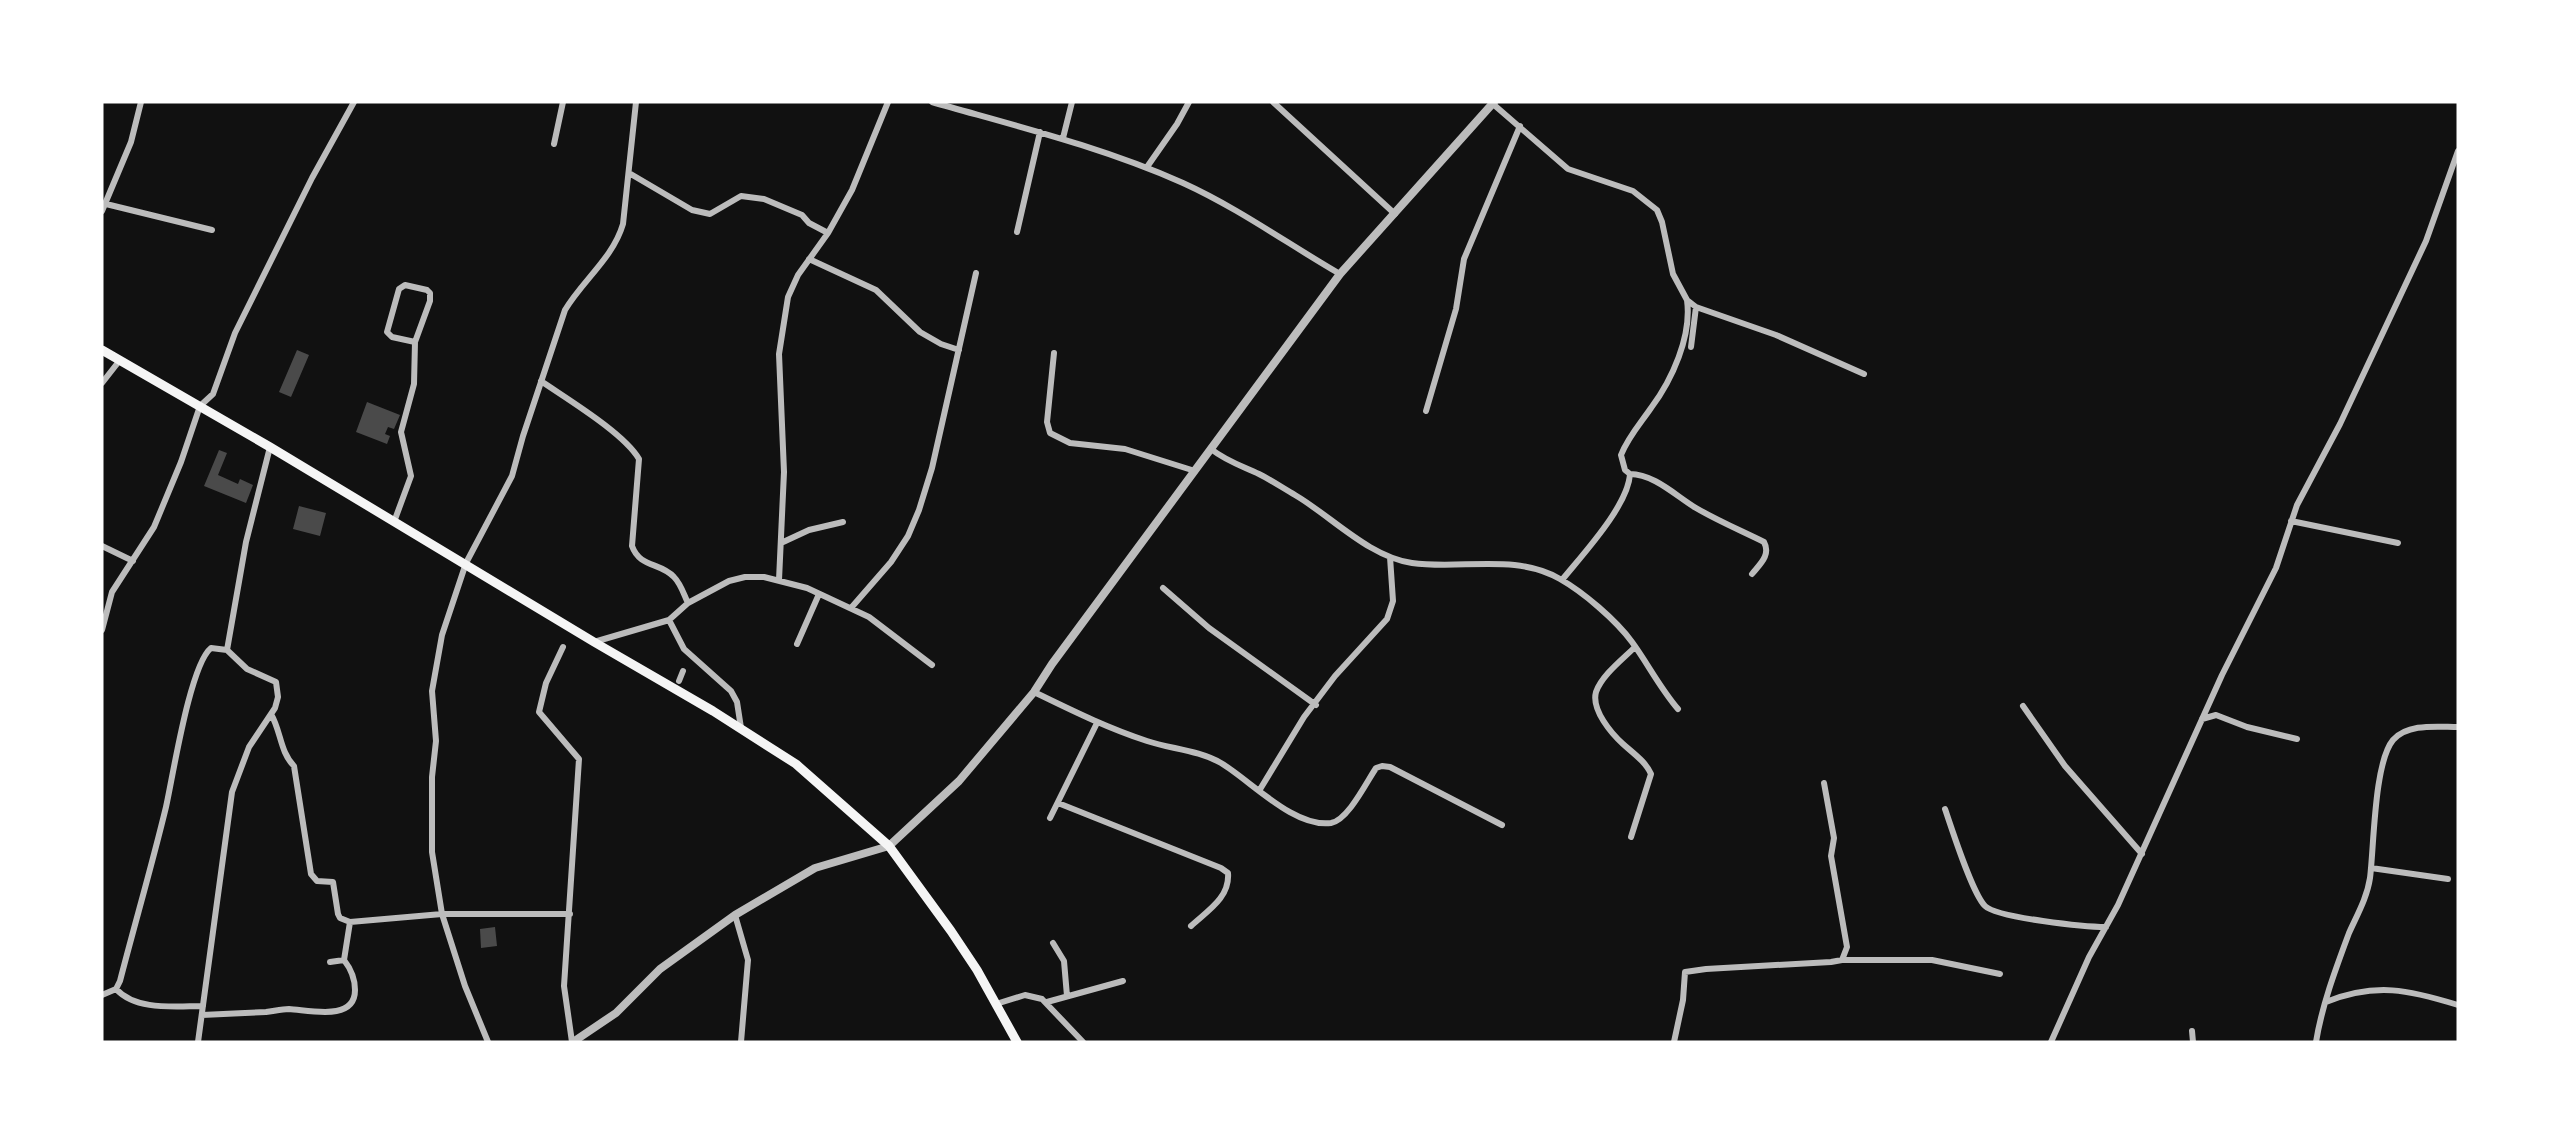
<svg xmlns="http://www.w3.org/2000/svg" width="2560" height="1144" viewBox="0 0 2560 1144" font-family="Literata,serif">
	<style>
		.building { fill: #4a4a4a }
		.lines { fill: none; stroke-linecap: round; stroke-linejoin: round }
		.minor { stroke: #bcbcbc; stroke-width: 6 }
		.tertiary { stroke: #bcbcbc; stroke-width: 8 }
		.primary { stroke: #f5f5f5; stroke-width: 9 }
	</style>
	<rect width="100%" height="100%" fill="#111"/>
	<!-- building -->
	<path class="building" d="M297,350L309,355L291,397L279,392Z
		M367,402L400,415L394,429L388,427L385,434L390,436L387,444L356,432Z
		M219,450L227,453L218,475L238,484L240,479L253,485L246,503L204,486Z
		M299,506L326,513L320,536L293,529Z
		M495,927L497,946L481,948L480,929Z"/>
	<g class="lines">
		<!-- minor -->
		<path class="minor" d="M932,102C1016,126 1102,147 1183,183C1238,208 1288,244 1340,274
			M1273,102L1395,214
			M1493,104L1568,169L1633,191L1657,210L1662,222L1673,274L1687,300L1696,307L1776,335L1864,374
			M1063,138L1072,102
			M554,144L563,102
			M1147,167L1177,124L1189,102
			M629,173L692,210L710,214L741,196L764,199L802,215L809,223L828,233
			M106,204L212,230
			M102,211L131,142L141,102
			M1017,232L1040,132
			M809,259L876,290L920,332L941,344L959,350
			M1691,347L1696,307
			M1054,353L1047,422L1050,433L1070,443L1125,449L1195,471
			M541,381C567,399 624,433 639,459L632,546C640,568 660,562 674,577C681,584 684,595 688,603
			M102,383L120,360
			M1426,411L1456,309L1464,259L1520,126
			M1211,449C1226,461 1242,466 1259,474C1271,480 1283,488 1295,495C1331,516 1369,557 1412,563C1460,570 1516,553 1560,579C1583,592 1616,620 1632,642C1648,664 1660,688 1678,709
			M1630,474C1654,474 1676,496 1696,508C1718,521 1742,531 1764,542C1771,555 1760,564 1752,574
			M2291,521L2398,543
			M394,522L411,476L401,432L414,384L415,342L392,337L387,332L399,289L405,285L427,290L430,293V301L415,342
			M781,543L809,530L843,522
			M102,546L133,561
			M779,580L784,472L779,354L788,297L798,275L828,233L852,190L888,102
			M1562,580C1583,554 1628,506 1630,474L1625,470L1621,455C1628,437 1640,424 1651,408C1672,380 1692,336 1687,300
			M1163,588L1209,628L1316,705
			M851,608L891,562L908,536L919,510L932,468L976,273
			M669,620L684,649L731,691L737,702L741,728
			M102,630L112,592L154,527L181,462L200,406L213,394L235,333L312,178L354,102
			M594,642L669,620L688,603L729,581L745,577H764L807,588L869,617L932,665
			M797,644L819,594
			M563,647L546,683L539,712L579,759L564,986L572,1042
			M679,681L683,671
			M1034,692C1071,710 1107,728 1147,741C1171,749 1198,750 1221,763C1251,781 1294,828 1331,823C1348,820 1366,783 1376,768L1382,766L1390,767L1502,825
			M2023,706L2065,766L2142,854
			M271,714C281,731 280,752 294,766L311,874L317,881L333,882L338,914L340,918L350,922L442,914H570
			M2202,719L2216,715L2247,727L2297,739
			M1259,791L1304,717L1335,676L1387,619L1393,601L1390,557
			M1058,803L1221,868L1228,873C1230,898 1207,911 1191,926
			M1945,809C1952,829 1972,893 1985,906C1997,918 2087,927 2106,927
			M1050,818L1097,723
			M1631,837L1651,774C1646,762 1633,753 1623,744C1612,734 1591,710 1596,692C1602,675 1623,659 1635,647
			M2371,868L2448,879
			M735,915L748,960L741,1042
			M1053,943L1064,961L1067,996
			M1842,960H1932L2000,974
			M330,962L344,960L350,922
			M116,989C136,1011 175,1006 203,1006
			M102,995L116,989L120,981C135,923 152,865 166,807C173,776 190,665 211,648L227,650L246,542L270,447
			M1047,1002L1123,981
			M2326,1002C2376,982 2409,990 2458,1005
			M996,1004L1025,995L1042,999L1083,1042
			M202,1015C223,1014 245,1013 266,1012C274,1011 282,1009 289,1009C309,1010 355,1022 355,990C355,979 351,969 344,960
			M2192,1031L2193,1042
			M198,1042L232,792L249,747L275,708L278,697L276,682L247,669L227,650
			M488,1042L465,986L442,914L432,852V777L436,741L432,691L442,635L466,563L512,476L523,436L565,310C583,280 613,258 623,224L636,102
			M1674,1042L1683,1000L1685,972L1706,969L1831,962L1842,960L1847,947L1831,856L1834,838L1824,783
			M2051,1042L2089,957L2118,905L2222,675L2276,568L2297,505L2340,424L2426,241L2458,151
			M2316,1042C2322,1005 2336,968 2349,933C2357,915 2367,898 2370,878C2374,847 2374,763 2393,740C2408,723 2437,727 2458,727"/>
		<!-- tertiary -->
		<path class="tertiary" d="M573,1042L616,1013L660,969L735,915L815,868L889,846L959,781L1034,692L1052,664L1340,274L1494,102"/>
		<!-- primary -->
		<path class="primary" d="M102,350L270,447L594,642L713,711L796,764L889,846L951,931L977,970L1017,1042"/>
	</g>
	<!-- border -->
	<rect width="2560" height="1144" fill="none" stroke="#ffffff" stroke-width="207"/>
</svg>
